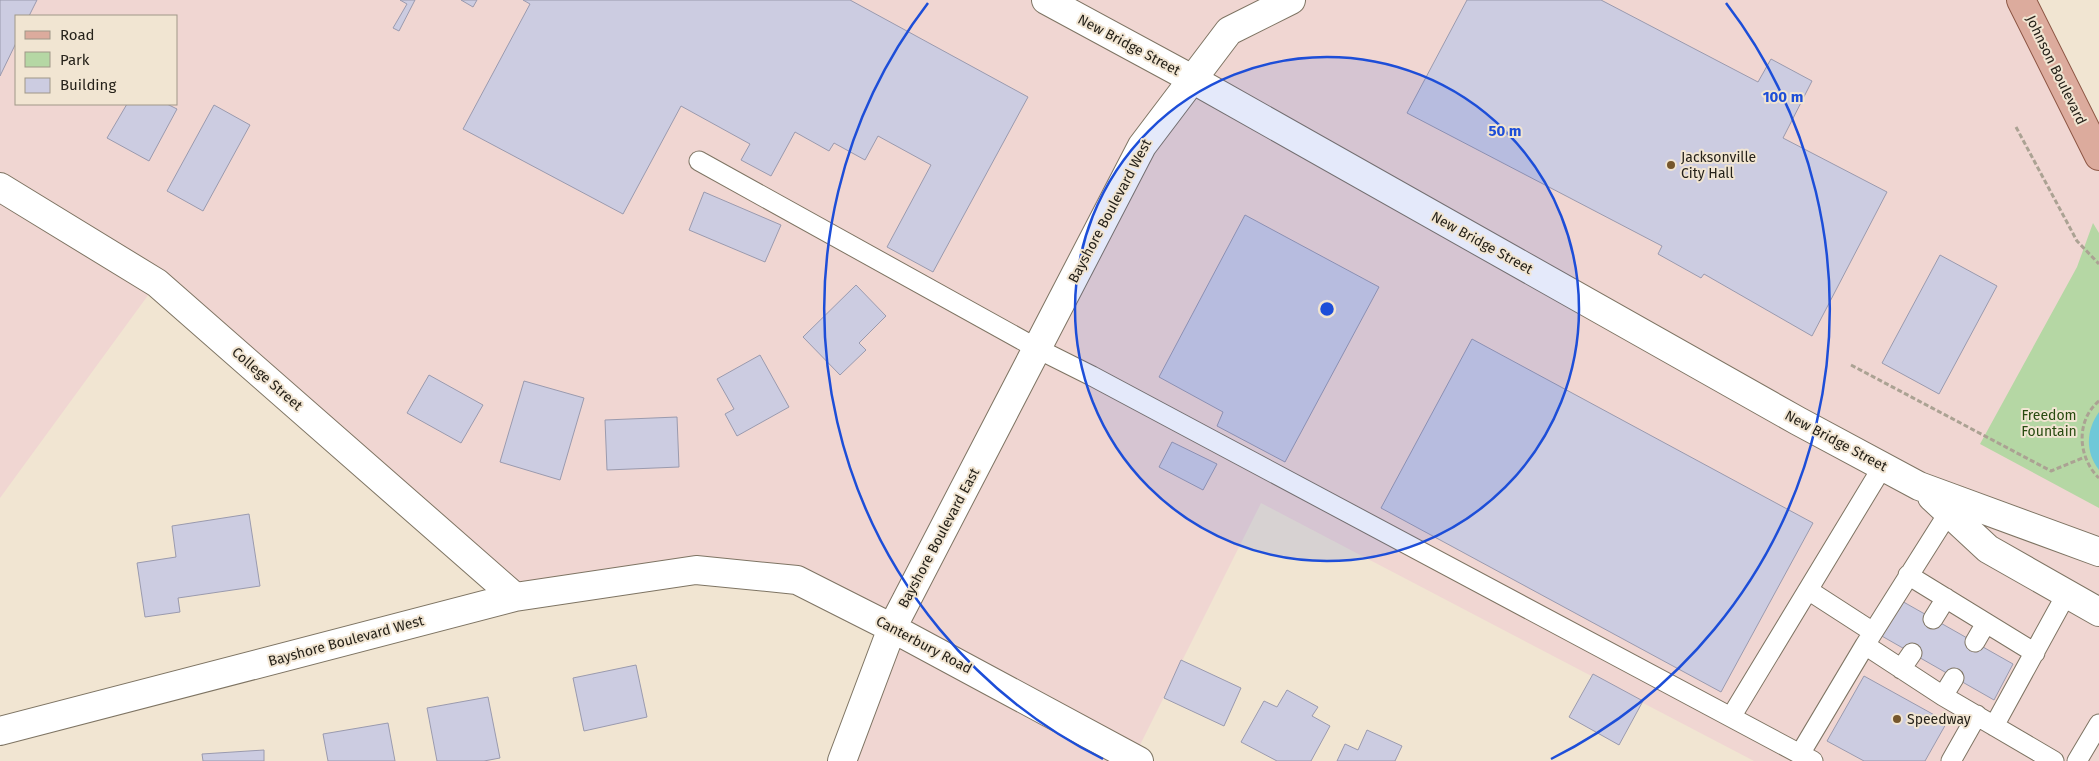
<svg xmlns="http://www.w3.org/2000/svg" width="2099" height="761" viewBox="0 0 2099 761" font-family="'Fira Sans',sans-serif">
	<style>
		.commercial { fill: #f0d6d2; fill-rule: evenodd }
		.green { fill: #b5d7a4 }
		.water { fill: #6fc8d8 }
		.building { fill: #cccce1; stroke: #9a9aae }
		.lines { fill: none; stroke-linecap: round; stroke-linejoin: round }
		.lane-casing { stroke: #7e7463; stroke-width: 21 }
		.street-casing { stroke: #7e7463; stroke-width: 30 }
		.secondary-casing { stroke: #7e7463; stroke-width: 30 }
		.primary-casing { stroke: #8d5745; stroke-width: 30 }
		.path { stroke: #aba293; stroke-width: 3; stroke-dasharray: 5 2.5; stroke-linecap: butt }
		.lane { stroke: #fff; stroke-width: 19 }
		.street { stroke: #fff; stroke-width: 28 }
		.secondary { stroke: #fff; stroke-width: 28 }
		.primary { stroke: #dcab9d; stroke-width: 28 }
		.ring { fill: none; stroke: #1d4ed8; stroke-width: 2.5 }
		.poi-dot { fill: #76572c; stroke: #f1e5d2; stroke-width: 2 }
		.labels { text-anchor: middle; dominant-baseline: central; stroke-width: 4; stroke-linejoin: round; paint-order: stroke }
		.street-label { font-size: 14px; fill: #26221a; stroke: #f1e5d2 }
		.poi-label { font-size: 14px; fill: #26221a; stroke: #f1e5d2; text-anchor: start }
		.park-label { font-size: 14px; fill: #284b10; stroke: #f1e5d2 }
		.centre { fill: #1d4ed8; stroke: #f1e5d2; stroke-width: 2.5 }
		.ring-label { font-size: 15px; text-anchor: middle; font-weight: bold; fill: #1d4ed8; stroke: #f1e5d2; stroke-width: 4; stroke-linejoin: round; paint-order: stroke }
	</style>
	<rect width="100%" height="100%" fill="#f1e5d2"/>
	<!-- commercial -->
	<path class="commercial" d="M0,0H2021L2099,156V761H1754L1261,503L1132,761H842L892,628L797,580L696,570L515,597L157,283L0,498ZM16,16H176V104H16Z"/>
	<!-- green -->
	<path class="green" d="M2093,223L2099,233V508L1980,444L2077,267Z"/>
	<!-- water -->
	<path class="water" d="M2099,412V470C2085,452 2086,430 2099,412Z"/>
	<!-- building -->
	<path class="building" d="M0,0H37L29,16H16V43L0,76Z
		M400,0H415L399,31L393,28L407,4Z
		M461,0H477L473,7Z
		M523,0H850L1028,97L933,272L887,247L931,165L878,136L865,160L834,143L829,151L795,132L771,176L741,160L750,144L681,106L623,214L463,129L530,4Z
		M1467,0H1601L1758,82L1771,59L1812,81L1783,138L1887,192L1812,336L1704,274L1701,278L1658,254L1662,246L1407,113Z
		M127,104H167L177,109L149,161L107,138Z
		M214,105L250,125L203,211L167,191Z
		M704,192L781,225L765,262L689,230Z
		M1245,215L1379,287L1285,462L1217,426L1223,412L1159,377Z
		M1940,255L1997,286L1939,394L1882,363Z
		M856,285L886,316L859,343L866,350L840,375L803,337Z
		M1472,339L1813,523L1721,692L1381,508Z
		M760,355L789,407L737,436L725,414L734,409L717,379Z
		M429,375L483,405L461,443L407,413Z
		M524,381L584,398L560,480L500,462Z
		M677,417L679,467L607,470L605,420Z
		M1172,442L1217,464L1203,490L1159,467Z
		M249,514L260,586L178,598L180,612L145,617L137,563L176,557L172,526Z
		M1900,600L2013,664L1994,700L1880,635Z
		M1181,660L1241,688L1224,726L1164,698Z
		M636,665L647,717L584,731L573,678Z
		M1593,674L1643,701L1619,745L1569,717Z
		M1864,676L1947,722L1925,761H1864L1827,741Z
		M1287,690L1318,707L1312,716L1330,726L1311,761H1277L1241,742L1264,701L1277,707Z
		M488,697L500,758L484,761H437L427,708Z
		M388,723L395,761H328L323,734Z
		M1367,730L1402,746L1395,761H1337L1345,744L1358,750Z
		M264,750V761H203L202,754Z"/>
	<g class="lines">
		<defs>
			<path id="lane" d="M699,161L1038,349L1092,376L1813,761
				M1949,512L1865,645L1943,696L2054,761
				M1908,575L2035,653
				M1808,590L1873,632
				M1933,619L1946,598
				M1975,642L1986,623
				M1901,669L1912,653
				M1943,696L1954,678
				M1731,717L1883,466
				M1994,726L2067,593
				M1800,754L1865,645
				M1951,761L1977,715
				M2077,761L2099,724"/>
			<path id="street" d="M0,187L157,283L515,597
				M0,731L515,597L696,570L797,580L892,628L1139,761
				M842,761L892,628L1142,146L1229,31L1291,0"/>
			<path id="secondary" d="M1046,0L1192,79L1798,421L1919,486L2099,552
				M1932,497L1988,549L2099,612"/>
			<path id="primary" d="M2021,0L2099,156"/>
		</defs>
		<!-- lane casing -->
		<use href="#lane" class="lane-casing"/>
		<!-- street casing -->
		<use href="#street" class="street-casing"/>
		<!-- secondary casing -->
		<use href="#secondary" class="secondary-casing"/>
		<!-- primary casing -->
		<use href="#primary" class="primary-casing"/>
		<!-- path -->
		<path class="path" d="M2016,127L2077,241L2099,264
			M1851,365L2051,471L2085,457
			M2099,401C2075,421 2078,458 2099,478"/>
		<!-- lane -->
		<use href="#lane" class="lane"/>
		<!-- street -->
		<use href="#street" class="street"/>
		<!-- secondary -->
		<use href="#secondary" class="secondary"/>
		<!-- primary -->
		<use href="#primary" class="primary"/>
	</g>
	<!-- distance rings -->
	<circle cx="1327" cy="309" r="252" fill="#1d4ed8" fill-opacity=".12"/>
	<g class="ring">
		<circle cx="1327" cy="309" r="252"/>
		<path d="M1103 759A503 503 0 0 1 928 3M1726 3A503 503 0 0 1 1551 759"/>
	</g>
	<!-- markers -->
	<g class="poi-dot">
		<circle cx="1671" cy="165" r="5"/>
		<circle cx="1897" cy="719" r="5"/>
	</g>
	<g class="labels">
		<!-- street labels -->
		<g class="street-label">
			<text transform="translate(1129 45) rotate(28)">New Bridge Street</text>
			<text transform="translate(2056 70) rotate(64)">Johnson Boulevard</text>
			<text transform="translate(1110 211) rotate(-62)">Bayshore Boulevard West</text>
			<text transform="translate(1482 243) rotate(29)">New Bridge Street</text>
			<text transform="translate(267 379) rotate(41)">College Street</text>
			<text transform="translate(1836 441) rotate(28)">New Bridge Street</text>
			<text transform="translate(939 538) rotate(-62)">Bayshore Boulevard East</text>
			<text transform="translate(346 641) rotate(-15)">Bayshore Boulevard West</text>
			<text transform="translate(924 645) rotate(28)">Canterbury Road</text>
		</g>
		<!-- poi labels -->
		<g class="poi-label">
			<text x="1681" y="157">Jacksonville<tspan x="1681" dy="16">City Hall</tspan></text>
			<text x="1907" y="719">Speedway</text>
		</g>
		<!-- park labels -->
		<g class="park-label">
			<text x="2049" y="415">Freedom<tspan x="2049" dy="16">Fountain</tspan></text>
		</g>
	</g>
	<circle cx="1327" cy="309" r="8" class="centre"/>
	<g class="ring-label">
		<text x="1783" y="102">100 m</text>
		<text x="1505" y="136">50 m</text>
	</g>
	<!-- legend -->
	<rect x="15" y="15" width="162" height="90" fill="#f1e5d2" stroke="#a09788"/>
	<rect x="25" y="31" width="25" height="8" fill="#dcab9d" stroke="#a09788"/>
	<text x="60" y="40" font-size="15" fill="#26221a">Road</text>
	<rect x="25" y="52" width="25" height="15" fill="#b5d7a4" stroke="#a09788"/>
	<text x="60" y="65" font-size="15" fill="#26221a">Park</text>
	<rect x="25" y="78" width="25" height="15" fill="#cccce1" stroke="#a09788"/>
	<text x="60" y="90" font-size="15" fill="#26221a">Building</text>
</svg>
